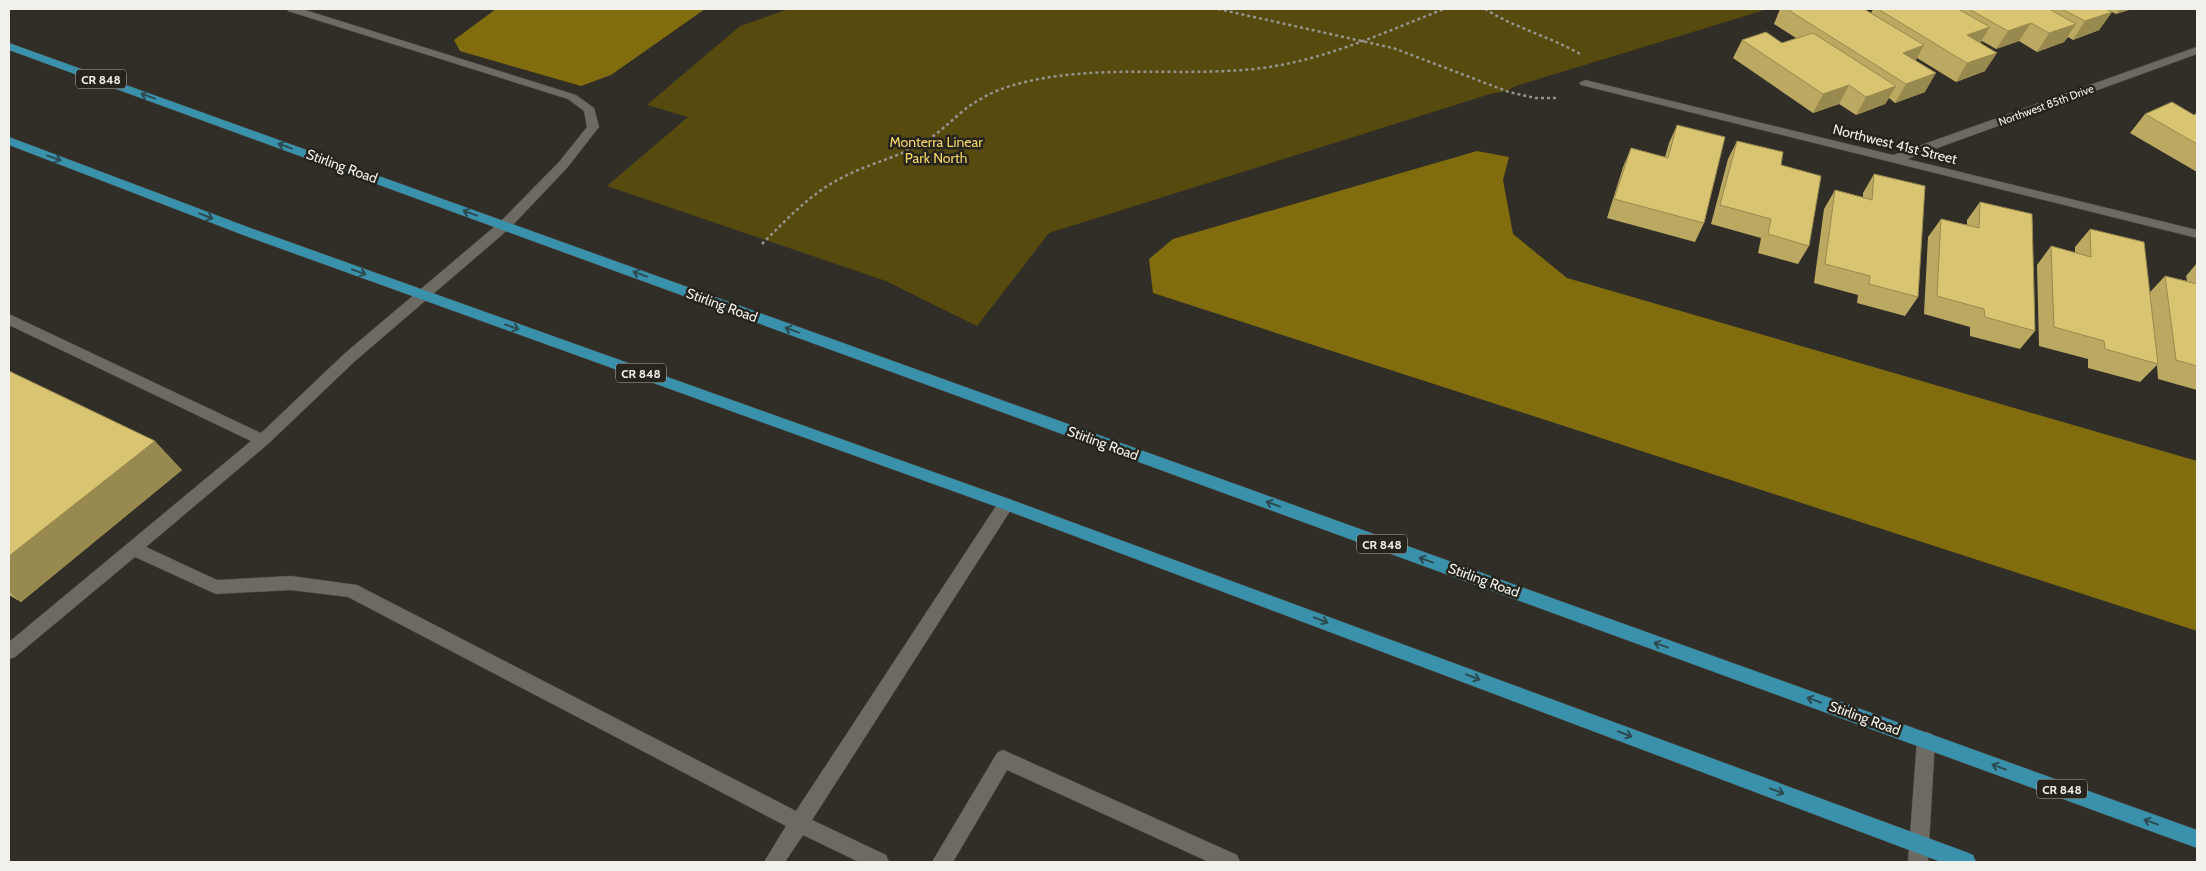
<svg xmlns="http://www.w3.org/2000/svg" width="2206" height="871" viewBox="0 0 2206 871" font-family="Cabin,sans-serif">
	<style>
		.green { fill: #574a0e }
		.water { fill: #816d0e }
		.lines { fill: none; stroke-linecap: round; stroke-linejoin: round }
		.service-casing { stroke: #4c4a45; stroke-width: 1 }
		.minor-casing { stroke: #4c4a45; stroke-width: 1 }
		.primary-casing { stroke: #4c4a45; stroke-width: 1 }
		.path { stroke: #95938d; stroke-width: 2.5; stroke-dasharray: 3 3; stroke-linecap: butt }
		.service { fill: #6c6a62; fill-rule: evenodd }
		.minor { fill: #6c6a62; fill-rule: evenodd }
		.primary { fill: #3991ab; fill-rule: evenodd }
		.wall { fill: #bba961 }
		.shaded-wall { fill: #98894f }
		.building { fill: #d9c471; stroke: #98894f }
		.oneway { stroke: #2d4a4f }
		.labels { text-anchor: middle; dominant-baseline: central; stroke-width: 5; stroke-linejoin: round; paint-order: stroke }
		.far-street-label { font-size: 11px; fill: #f1f0eb; stroke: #26241d }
		.shield { fill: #26241d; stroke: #b4b3ad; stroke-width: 1 }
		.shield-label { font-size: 12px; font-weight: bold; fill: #f1f0eb }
		.park-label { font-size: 14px; fill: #f1d564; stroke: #26241d }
		.street-label { font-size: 14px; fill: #f1f0eb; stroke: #26241d }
	</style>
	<rect width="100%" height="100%" fill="#302e27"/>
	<!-- green -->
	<path class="green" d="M789,9H1768L1516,86L1506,91L1490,94L1049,233L977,326L886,281L607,186L688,117L647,105L740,26Z"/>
	<!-- water -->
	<path class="water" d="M496,9H705L611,75L581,86L460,51L454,40Z
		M1477,151L1509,157L1503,180L1513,234L1567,278L2197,461V631L1153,293L1149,259L1173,239Z"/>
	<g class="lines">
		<defs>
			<path id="service" d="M287,9H302L576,95L594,108L599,127L567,168L510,228L354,362L268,444L146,547L217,580L291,576L357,585L796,811L1000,500L1006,498L1012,500L1014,504L1012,508L812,820L886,855L889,862H859L803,835L785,862H764L786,826L348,597L291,590L216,594L135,557L15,657L9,659V642L251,441L9,325V314L261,433L344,354L500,222L559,162L587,127L584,111L568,99L288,11Z
				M1003,750L1237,855L1240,862H1209L1007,770L953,862H932L997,753Z"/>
			<path id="minor" d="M2197,47V54L1907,159L2197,230V238L1581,85L1579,83L1585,80L1893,155Z
				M1926,732L1932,734L1935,740L1928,862H1908L1917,740L1920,734Z"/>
			<path id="primary" d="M9,43L2197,830V848L9,50Z
				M9,137L253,229L1012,500L1966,852L1973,855L1976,862H1941L1000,508L243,235L9,145Z"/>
		</defs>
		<!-- service casing -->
		<use href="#service" class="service-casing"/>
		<!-- minor casing -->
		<use href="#minor" class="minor-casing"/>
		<!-- primary casing -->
		<use href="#primary" class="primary-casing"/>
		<!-- path -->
		<path class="path" d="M1218,9L1393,48L1509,92L1535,98H1559
			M1485,9C1515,28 1551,37 1582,55
			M762,244C787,219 811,193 843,177C870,163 900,157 926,141C940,132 951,121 964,110C981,97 1000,88 1021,83C1100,63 1182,78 1262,68C1325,60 1385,32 1444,9"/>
		<!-- service -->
		<use href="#service" class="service"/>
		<!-- minor -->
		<use href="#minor" class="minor"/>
		<!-- primary -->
		<use href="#primary" class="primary"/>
	</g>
	<!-- wall -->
	<path class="wall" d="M1780,9H1864L1871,13L1873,9H2106L2112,12L2099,30L2073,40L2068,37L2064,42L2037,52L2019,41L1996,49L1982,41L1980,43L1985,71L1956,82L1917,58L1915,61L1925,92L1895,103L1889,98L1885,104L1856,115L1839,104L1813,113L1733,58L1742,40L1782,43L1796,38L1774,24Z
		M2106,9H2132L2116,14Z
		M2197,113V172L2130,133L2145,114L2194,115Z
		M1677,125L1704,223L1695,242L1607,218L1623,167L1631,148L1665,157L1669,143Z
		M1737,141L1781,165L1809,246L1798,264L1758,253L1761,238L1711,224L1728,159Z
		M1874,174L1918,297L1905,316L1857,303L1858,295L1814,283L1824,209L1835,190L1863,197V193Z
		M1980,202L2035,331L2020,349L1970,336V327L1924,314L1928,237L1941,219L1967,225V220Z
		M2090,229L2150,292L2165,276L2187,281L2186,276L2197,263V390L2158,379L2157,365L2140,382L2088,368V359L2039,346L2037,265L2051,246L2075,253V247Z
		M9,371L182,470L21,602L9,595Z"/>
	<!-- shaded-wall -->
	<path class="shaded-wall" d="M2120,9H2132L2116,14Z
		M2112,12L2099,30L2073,40L2085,21Z
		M2031,23L2019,41L1996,49L2008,31Z
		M2076,24L2064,42L2037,52L2049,33Z
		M1990,27L1978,46L1967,35Z
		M1924,45L1914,64L1903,53Z
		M1997,53L1985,71L1956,82L1967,63Z
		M1936,73L1925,92L1895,103L1906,84Z
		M1849,85L1839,104L1813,113L1823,94Z
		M1896,86L1885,104L1856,115L1866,97Z
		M155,441L182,470L21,602L9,592V556Z"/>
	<!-- building -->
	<path class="building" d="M1787,9H1864L1924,45L1903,53L1936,73L1906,84Z
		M1878,9H1958L1990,27L1967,35L1997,53L1967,63Z
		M1969,9H2049L2076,24L2049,33L2031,23L2008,31Z
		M2062,9H2106L2112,12L2085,21Z
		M1766,32L1782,43L1813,33L1896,86L1866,97L1849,85L1823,94L1742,40Z
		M2172,102L2194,115L2197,113V144L2145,114Z
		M1677,125L1725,137L1704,223L1614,199L1631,148L1668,158Z
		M1737,141L1783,152L1781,165L1821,176L1809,246L1768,234L1771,219L1720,205Z
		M1874,174L1925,186L1918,297L1869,284L1870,276L1825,264L1835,190L1872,200Z
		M1980,202L2032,214L2035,331L1985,317L1984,309L1937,296L1941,219L1979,228Z
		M2090,229L2144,242L2158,364L2105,349L2104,341L2054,327L2051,246L2091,257Z
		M2165,276L2197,284V366L2176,360Z
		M9,371L155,441L9,556Z"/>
	<!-- one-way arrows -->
	<defs><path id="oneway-shaft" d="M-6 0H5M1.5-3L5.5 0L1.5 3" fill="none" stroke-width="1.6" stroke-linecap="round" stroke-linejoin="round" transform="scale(1.25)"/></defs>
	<g class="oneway">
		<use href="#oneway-shaft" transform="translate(148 96) rotate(-160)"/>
		<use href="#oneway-shaft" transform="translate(285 146) rotate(-160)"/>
		<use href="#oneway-shaft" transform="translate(54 158) rotate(20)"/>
		<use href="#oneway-shaft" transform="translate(470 213) rotate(-160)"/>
		<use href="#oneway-shaft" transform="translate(206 216) rotate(21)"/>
		<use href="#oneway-shaft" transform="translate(359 272) rotate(20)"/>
		<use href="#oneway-shaft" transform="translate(640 274) rotate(-160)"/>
		<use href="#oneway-shaft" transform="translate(512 327) rotate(20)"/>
		<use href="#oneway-shaft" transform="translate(792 330) rotate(-160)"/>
		<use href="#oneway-shaft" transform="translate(1273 504) rotate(-160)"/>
		<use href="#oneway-shaft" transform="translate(1426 560) rotate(-160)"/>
		<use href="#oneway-shaft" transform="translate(1321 620) rotate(21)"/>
		<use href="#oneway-shaft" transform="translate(1661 645) rotate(-160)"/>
		<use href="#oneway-shaft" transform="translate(1473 677) rotate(21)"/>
		<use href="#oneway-shaft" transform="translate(1814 700) rotate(-160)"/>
		<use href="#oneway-shaft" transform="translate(1625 734) rotate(21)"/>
		<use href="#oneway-shaft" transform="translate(1999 767) rotate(-160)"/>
		<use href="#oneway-shaft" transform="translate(1777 791) rotate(21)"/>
		<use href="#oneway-shaft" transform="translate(2151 822) rotate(-160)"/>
	</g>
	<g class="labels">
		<!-- far-street labels -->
		<g class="far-street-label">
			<text transform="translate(2046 105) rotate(-20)">Northwest 85th Drive</text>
		</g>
		<!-- shield labels -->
		<g class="shield">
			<rect x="76" y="69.5" width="50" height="19" rx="4"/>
			<rect x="616" y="363.5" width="50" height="19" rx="4"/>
			<rect x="1357" y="534.5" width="50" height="19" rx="4"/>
			<rect x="2037" y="779.5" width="50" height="19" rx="4"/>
		</g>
		<g class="shield-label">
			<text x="101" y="79">CR 848</text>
			<text x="641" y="373">CR 848</text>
			<text x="1382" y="544">CR 848</text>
			<text x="2062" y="789">CR 848</text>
		</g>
		<!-- park labels -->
		<g class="park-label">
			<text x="936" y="142">Monterra Linear<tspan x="936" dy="16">Park North</tspan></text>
		</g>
		<!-- street labels -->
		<g class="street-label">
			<text transform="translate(1895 144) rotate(14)">Northwest 41st Street</text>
			<text transform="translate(342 166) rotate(20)">Stirling Road</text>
			<text transform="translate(722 305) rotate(20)">Stirling Road</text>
			<text transform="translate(1103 443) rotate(20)">Stirling Road</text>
			<text transform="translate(1484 580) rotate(20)">Stirling Road</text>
			<text transform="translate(1865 718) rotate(20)">Stirling Road</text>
		</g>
	</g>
	<!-- border -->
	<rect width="2206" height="871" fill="none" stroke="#f1f0eb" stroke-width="20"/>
</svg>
